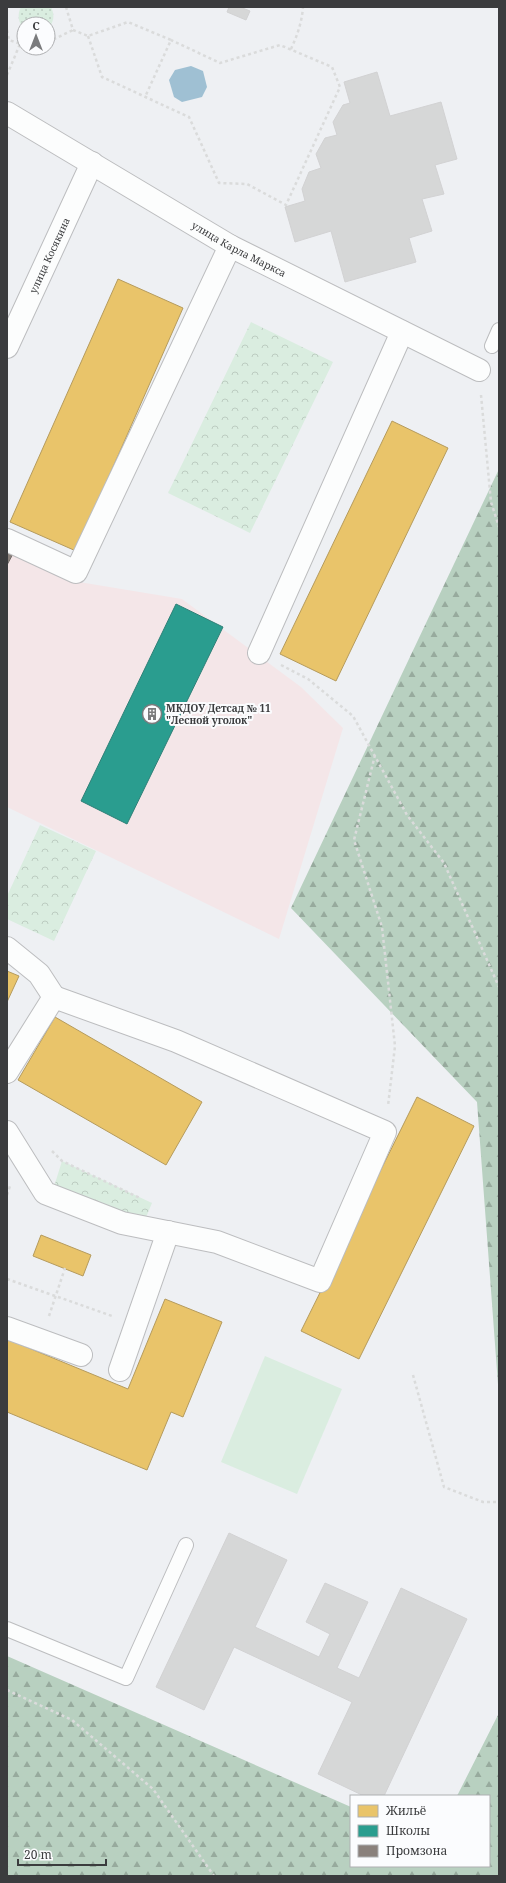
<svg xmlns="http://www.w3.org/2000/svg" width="506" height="1883" viewBox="0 0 506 1883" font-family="'Noto Serif',serif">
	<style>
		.education { fill: #f4e6e8 }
		.grass { fill: url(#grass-dots) }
		.forest { fill: url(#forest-firs) }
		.park { fill: url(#park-crowns) }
		.garden { fill: #daede0 }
		.water { fill: #9fc0d3 }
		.homes { fill: #e9c46a; stroke: #b59b5d }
		.schools { fill: #2a9d8f; stroke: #2f8077 }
		.industry { fill: #8a817c; stroke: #726c69 }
		.building { fill: #d6d7d7; stroke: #d2d2d3 }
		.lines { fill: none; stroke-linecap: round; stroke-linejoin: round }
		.service-casing { stroke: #bcbdbf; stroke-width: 16 }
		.minor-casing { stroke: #bcbdbf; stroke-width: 24 }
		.path { stroke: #dadbdb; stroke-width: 2.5; stroke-dasharray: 3 3; stroke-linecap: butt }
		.service { stroke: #fcfdfd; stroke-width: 14 }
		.minor { stroke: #fcfdfd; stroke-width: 22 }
		.labels { text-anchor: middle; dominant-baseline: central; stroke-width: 4; stroke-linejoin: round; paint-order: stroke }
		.street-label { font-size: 10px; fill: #3b3c3e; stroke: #fbfcfe }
		.poi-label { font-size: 10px; font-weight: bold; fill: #3b3c3e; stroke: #fbfcfe; text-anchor: start }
	</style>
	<defs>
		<pattern id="grass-dots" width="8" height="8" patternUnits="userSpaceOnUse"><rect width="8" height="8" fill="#daede0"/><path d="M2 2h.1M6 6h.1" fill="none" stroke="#bcccc1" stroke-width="1.8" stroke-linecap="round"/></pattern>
		<pattern id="forest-firs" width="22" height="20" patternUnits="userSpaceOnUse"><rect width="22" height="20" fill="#b8d0c0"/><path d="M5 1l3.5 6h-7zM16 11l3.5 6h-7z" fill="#97aa9d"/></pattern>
		<pattern id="park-crowns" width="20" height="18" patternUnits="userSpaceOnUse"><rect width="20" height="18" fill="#daede0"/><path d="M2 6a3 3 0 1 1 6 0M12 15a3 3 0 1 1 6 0" fill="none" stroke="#bcccc1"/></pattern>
	</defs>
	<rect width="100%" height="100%" fill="#eef0f3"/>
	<!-- education -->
	<path class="education" d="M14,552L79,582L182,599L301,687L343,728L279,939L7,807V565Z"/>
	<!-- grass -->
	<path class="grass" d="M21,7H51C55,15 54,22 48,29V24H24V29C18,23 17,14 21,7Z"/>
	<!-- forest -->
	<path class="forest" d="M499,469V1398L477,1102L291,908Z
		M7,1656L351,1807V1866H489V1796H457L499,1713V1876H7Z"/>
	<!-- park -->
	<path class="park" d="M251,322L333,362L250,533L168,493Z
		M40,825L96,851L54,941L7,919V896Z
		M62,1161L152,1203L144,1222L52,1193Z"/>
	<!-- garden -->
	<path class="garden" d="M265,1356L342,1389L297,1494L221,1462Z"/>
	<!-- water -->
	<path class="water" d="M191,66L203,71L207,87L202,97L182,102L174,97L169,80L175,70Z"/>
	<!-- homes -->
	<path class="homes" d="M118,279L183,308L76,551L10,522Z
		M392,421L448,448L336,681L280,654Z
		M7,971L19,976L7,1002Z
		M55,1017L202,1102L166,1165L18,1080Z
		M417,1097L474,1126L359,1359L301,1331Z
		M41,1235L91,1255L83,1276L33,1256Z
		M165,1299L222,1322L183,1417L171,1412L147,1470L7,1412V1339L128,1389Z"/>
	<!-- schools -->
	<path class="schools" d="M176,604L223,627L127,824L81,801Z"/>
	<!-- industry -->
	<path class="industry" d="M7,548L14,552L7,565Z"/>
	<!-- building -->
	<path class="building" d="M229,7H240L250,11L246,20L227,12Z
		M377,72L390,116L441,102L457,159L435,165L444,194L422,199L432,231L409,238L416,262L345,282L331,231L295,242L285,207L305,201L302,189L309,172L321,168L316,154L325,138L337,135L333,122L343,105L350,103L344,82Z
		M229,1533L287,1560L255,1627L319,1657L330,1634L306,1622L325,1583L368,1602L337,1668L359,1678L401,1588L467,1619L384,1796H364L318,1774L352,1702L234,1647L204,1710L156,1687Z"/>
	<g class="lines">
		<defs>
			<path id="service" d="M492,346L499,330
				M7,1629L126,1678L186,1545"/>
			<g id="minor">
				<path id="s1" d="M7,113L230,246L479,370"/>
				<path id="s2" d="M7,347L92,163"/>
				<path d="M7,540L76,572L230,246"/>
				<path d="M259,653L402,332"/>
				<path d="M7,948L39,974L54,997"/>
				<path d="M7,1072L54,997L176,1041L385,1132L320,1281L217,1242L122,1223L45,1193L7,1132"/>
				<path d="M7,1328L81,1355"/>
				<path d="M120,1370L168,1232"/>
			</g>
		</defs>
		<!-- service casing -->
		<use href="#service" class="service-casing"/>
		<!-- minor casing -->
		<use href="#minor" class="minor-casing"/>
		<!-- path -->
		<path class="path" d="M66,7L73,30L88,36L128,22L171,40L145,97
			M7,30L9,40L24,45
			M88,36L102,77L189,117L219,183L247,184L286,205L340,87L332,67L280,45L220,63L171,40
			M48,42L73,30
			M32,48H36
			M291,49C297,36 302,22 303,7
			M7,75L20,44
			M481,395L491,502L499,527
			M281,665L308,679L353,716L407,815L444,863L499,987
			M375,755L354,840L382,927L395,1046L388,1106
			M52,1151L62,1161L140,1198
			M7,1195L10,1186
			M7,1279L112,1316
			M49,1316L65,1268
			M413,1375L444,1487L483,1502H499
			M7,1690L72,1720L153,1789L214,1876"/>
		<!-- service -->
		<use href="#service" class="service"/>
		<!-- minor -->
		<use href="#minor" class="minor"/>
	</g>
	<!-- icons -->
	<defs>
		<symbol id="building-ring" viewBox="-11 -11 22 22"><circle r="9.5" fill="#fbfcfe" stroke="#7a7b7d" stroke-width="1.5"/><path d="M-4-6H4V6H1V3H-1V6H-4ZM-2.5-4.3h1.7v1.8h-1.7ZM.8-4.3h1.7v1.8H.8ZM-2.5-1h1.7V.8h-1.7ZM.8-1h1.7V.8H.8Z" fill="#7a7b7d"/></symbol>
	</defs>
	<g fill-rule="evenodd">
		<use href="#building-ring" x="141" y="703" width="22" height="22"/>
	</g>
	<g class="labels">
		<!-- street labels -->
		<g class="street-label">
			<text stroke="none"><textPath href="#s1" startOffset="269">улица Карла Маркса</textPath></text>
			<text stroke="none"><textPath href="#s2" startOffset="101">улица Косякина</textPath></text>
		</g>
		<!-- poi labels -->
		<g class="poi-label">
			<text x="166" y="708">МКДОУ Детсад № 11<tspan x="166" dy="12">"Лесной уголок"</tspan></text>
		</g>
	</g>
	<!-- border -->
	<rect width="506" height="1883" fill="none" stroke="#3b3c3e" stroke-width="16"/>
	<!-- legend -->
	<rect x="350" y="1795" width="140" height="72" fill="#fbfcfe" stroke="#aeafb1"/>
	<rect x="358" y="1805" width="20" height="12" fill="#e9c46a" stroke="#aeafb1"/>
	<text x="386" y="1815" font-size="12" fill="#3b3c3e">Жильё</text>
	<rect x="358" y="1825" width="20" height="12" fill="#2a9d8f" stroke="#aeafb1"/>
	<text x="386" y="1835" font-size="12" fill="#3b3c3e">Школы</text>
	<rect x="358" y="1845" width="20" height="12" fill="#8a817c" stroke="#aeafb1"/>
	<text x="386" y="1855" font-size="12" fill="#3b3c3e">Промзона</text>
	<!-- north arrow -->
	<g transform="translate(36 36)"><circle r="19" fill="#fbfcfe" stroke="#aeafb1"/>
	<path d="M0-3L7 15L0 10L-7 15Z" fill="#7a7b7d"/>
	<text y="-6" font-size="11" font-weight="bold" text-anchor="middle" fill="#3b3c3e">С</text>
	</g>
	<!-- scale -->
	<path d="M18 1859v6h88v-6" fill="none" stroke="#3b3c3e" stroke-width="2"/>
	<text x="24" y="1859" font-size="12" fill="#3b3c3e" stroke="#fbfcfe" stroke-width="3" paint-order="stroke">20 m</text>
</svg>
